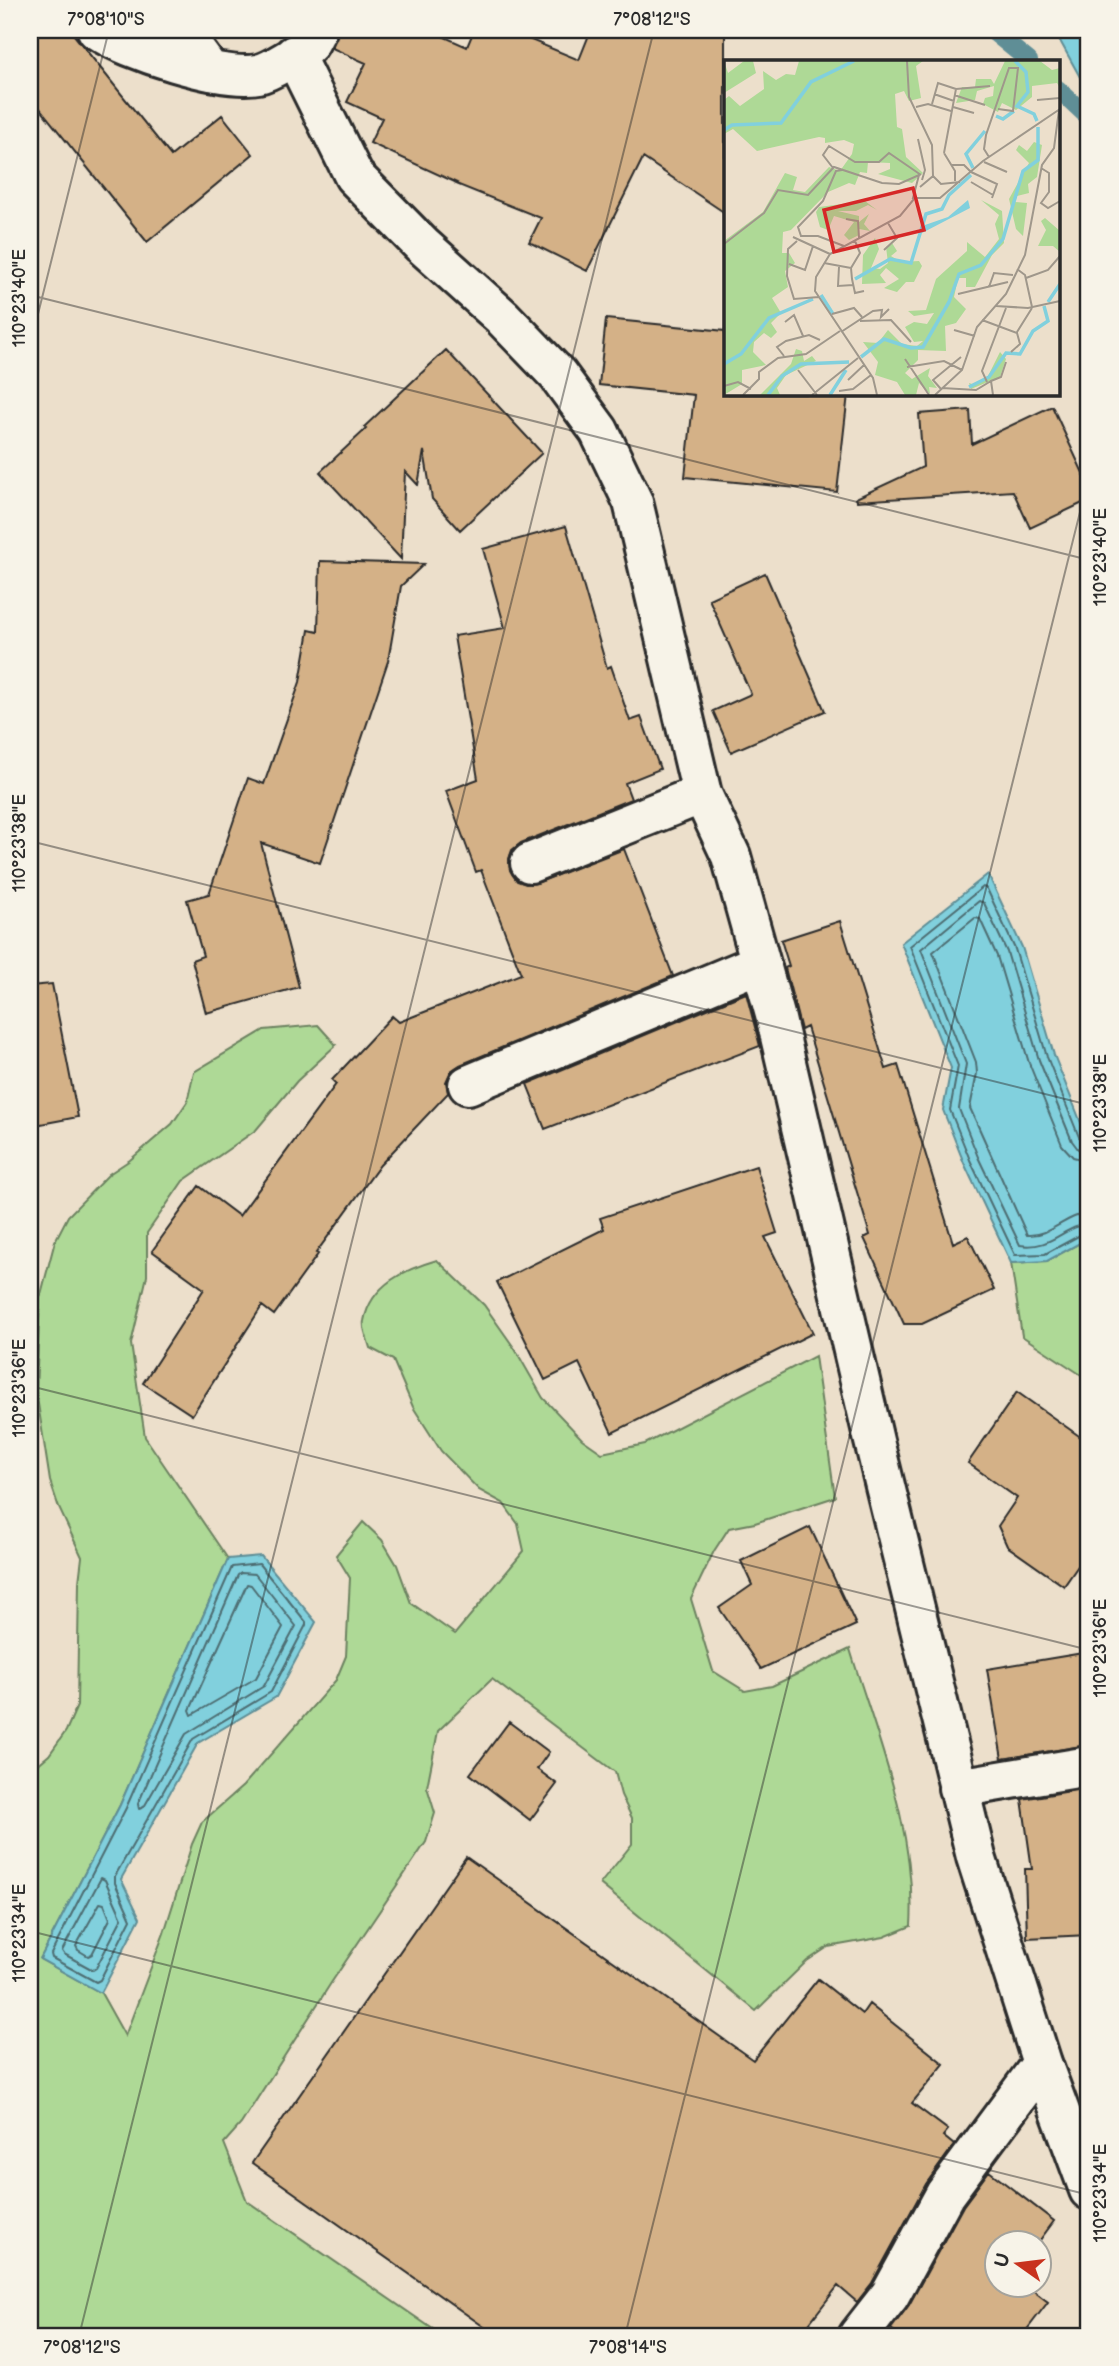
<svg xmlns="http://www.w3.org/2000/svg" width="1119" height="2366" viewBox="0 0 1119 2366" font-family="'Balsamiq Sans',sans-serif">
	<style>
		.green { fill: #aed996; stroke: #6c8260; stroke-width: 2 }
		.water { fill: #81d0dd; stroke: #5f8e96; stroke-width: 2 }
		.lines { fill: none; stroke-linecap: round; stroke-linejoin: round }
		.shore { stroke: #4d6d72; stroke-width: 2 }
		.stream { stroke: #5f8e96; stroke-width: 18 }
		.building { fill: #d4b187; stroke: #2b2b2b; stroke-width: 2 }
		.minor-casing { stroke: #2b2b2b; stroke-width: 44 }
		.minor { stroke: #f7f3e8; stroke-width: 38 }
		.ticks { fill: none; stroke: #2b2b2b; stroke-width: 2; stroke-opacity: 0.45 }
		.inset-river { fill: none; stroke: #81d0dd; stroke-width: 3.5 }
		.inset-road { fill: none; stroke: #9f978b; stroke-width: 2 }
		.view { fill: #d62828; fill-opacity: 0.15; stroke: #d62828; stroke-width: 3.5 }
		.inset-edge { fill: none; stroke: #2b2b2b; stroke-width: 3.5 }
		.neatline { fill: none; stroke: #2b2b2b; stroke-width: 2.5 }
		.ticks-label { font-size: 18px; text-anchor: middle; fill: #2b2b2b }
	</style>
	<rect width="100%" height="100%" fill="#ecdfcb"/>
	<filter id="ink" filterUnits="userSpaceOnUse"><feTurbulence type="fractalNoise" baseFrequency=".0143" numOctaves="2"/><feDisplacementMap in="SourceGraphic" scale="14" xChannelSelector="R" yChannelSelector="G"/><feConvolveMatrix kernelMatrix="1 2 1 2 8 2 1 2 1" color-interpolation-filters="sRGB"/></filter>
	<g filter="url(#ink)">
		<!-- green -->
		<path class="green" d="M318,1025L336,1045L297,1081L256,1130L183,1181L147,1233V1276L131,1344L145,1437L228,1559L120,1805L40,1959L101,1993L125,2036L164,1933L192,1844L202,1822L243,1786L336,1680L346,1656L350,1578L336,1555L363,1522L382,1540L397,1565L411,1603L455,1634L524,1551L518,1524L503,1503L479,1490L441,1451L413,1407L393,1360L370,1348C368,1340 362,1328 364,1321C371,1284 406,1269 437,1260L484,1305L515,1349L543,1398L582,1439L602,1453L645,1444L815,1356L835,1497L755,1523L729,1528L714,1551L691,1599L713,1671L745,1691L772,1686L850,1649C877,1738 917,1831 911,1926L884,1937L828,1947L807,1961L756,2011L600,1884L632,1844V1818L621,1795L615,1772L492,1679L438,1731L427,1787L435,1813L426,1842L331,1983L241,2124L224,2143L247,2201L443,2336H30V1771L49,1755L66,1731L77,1706L79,1582L82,1557L59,1508L50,1481L36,1391L40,1298L55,1241L68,1216L109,1174L130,1160L172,1124L187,1102L194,1072L264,1030Z
			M1089,1238V1380L1022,1336L1011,1263L1047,1261Z"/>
		<!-- water -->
		<path class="water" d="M1054,30H1089V85L1085,86Z
			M988,874L1022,947L1054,1055L1089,1143V1238L1047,1261L1011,1263L964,1163L943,1110L951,1068L901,943Z
			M261,1556L316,1622L276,1697L198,1743L121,1879L140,1918L101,1993L40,1959L120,1805L228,1559Z"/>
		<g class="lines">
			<!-- shore -->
			<path class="shore" d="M1089,1142L1084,1141L1079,1137L1047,1057L1015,949L987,889L983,887L910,946L958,1066L950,1110L970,1160L1015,1255L1045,1254L1084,1233H1089
				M1089,1151L1078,1149L1072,1141L1039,1060L1007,952L984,903L979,901L921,949L966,1064L959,1109L978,1157L1020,1245C1052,1250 1063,1226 1089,1224
				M1089,1161L1073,1157L1062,1145L1029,1063L997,956L980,919L975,918L933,952L976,1062L977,1073L970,1108L1027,1235C1050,1237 1066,1215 1089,1213
				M259,1564L306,1622V1625L271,1692L193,1739L115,1876V1883L131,1919L100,1980L96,1982L52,1958L51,1954L126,1808L232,1567Z
				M241,1573L255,1574L296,1626L264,1686L186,1734L144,1807L139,1809L138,1804L238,1575Z
				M247,1584L251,1585L283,1627L256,1678L192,1715L190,1710Z
				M101,1878L105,1880L122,1918L96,1968L93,1970L64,1954L62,1951Z
				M100,1903L104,1904L110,1919L92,1954L88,1956L78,1950L76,1946Z"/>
			<!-- stream -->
			<path class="stream" d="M991,30L1029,61
				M1058,89L1089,118"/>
		</g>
		<!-- building -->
		<path class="building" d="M30,30H70L171,156L222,115L253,154L147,242L30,96Z
			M339,30H429L467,47L474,30H507L579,60L591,30H725V213L643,158L587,271L529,242L541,218L456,184L457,183L370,143L382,118L347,102L366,63L332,48Z
			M606,319L725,331V394H848L837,492L685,477L694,395L599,385Z
			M446,350L542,453L460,530L432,499L424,451L418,485L405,471L401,559L320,472L366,429L364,427Z
			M1052,406L1089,486V500L1030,528L1013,491L857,501L856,498L923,467L919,414L970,410L972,444Z
			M566,526L607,668L611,666L630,721L641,717L660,769L625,783L631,799L521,843L512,850L509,859L510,870L517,881L526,884L537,883L624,849L673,976L460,1065L451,1071L446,1082L448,1093L380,1165L316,1253L318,1254L274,1315L262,1306L192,1415L143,1383L204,1289L152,1251L199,1186L239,1216L336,1084L332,1080L392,1016L399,1022L521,974L481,870L476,872L446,791L478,779L454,636L505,628L483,549Z
			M320,561L424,564L401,586L388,661L320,863L261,843L299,987L206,1013L192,960L203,956L187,900L209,894L248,778L264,784L300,682L309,630L318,632Z
			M765,573L825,711L731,752L713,711L751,694L709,599Z
			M840,921L886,1069L898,1065L953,1243L968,1236L994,1290L922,1324H904L864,1238L870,1235L807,1027L801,1030L785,968L789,966L781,940Z
			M52,984L78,1117L30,1126V986Z
			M746,993L760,1046L545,1129L527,1084Z
			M756,1166L777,1233L765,1237L813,1333L612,1433L579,1363L545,1380L497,1282L604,1229L600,1218Z
			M1017,1392L1089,1443V1550L1064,1586L1007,1546L998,1526L1017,1498L968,1463Z
			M810,1527L856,1625L761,1669L719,1608L752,1585L741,1561Z
			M1089,1652V1745L1002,1759L987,1669Z
			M509,1722L549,1752L537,1769L557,1784L530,1820L470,1774Z
			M1089,1788V1935L1027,1938L1025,1869H1032L1022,1799Z
			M466,1857L753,2060L818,1979L862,2014L869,2004L944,2064L912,2103L948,2130L943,2136L954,2145L926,2184L872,2283L857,2302L838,2286L799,2336H497L252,2163Z
			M989,2171L1054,2221L1037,2244H997V2286H1027L1048,2302L1022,2336H900L891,2329L909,2305L963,2206Z"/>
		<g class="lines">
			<defs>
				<path id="minor" d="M97,30C127,50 221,81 258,74C269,72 301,53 309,44C312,40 314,34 317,30
					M180,30L210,71
					M294,55L354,176L422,245L502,317L558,375L599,431L633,502L702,794L731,856L775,1015L874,1441L976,1857L1042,2063L1089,2190
					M530,863L702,794
					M468,1085L760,963
					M958,1788L1089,1766
					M858,2336L890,2295L945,2194L1042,2063"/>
			</defs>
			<!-- minor casing -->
			<use href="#minor" class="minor-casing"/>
			<!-- minor -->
			<use href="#minor" class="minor"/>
		</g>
	</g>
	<!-- ticks -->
	<path class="ticks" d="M30,295L1089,560M30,346L109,30M30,841L1089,1105M30,1386L1089,1650M30,1931L1089,2195M79,2336L654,30M625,2336L1089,476"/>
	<!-- overview -->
	<g transform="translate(724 60)">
		<rect width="336" height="336" fill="#ecdfcb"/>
		<path d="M0,1L4,13L20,1H29L32,13L0,33ZM75,1H199L192,6L197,38L185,41L180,31L171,34L173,67L178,69L182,97L199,113L188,123L154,114L166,109V103L144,102L143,113L136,112L131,125L125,123L104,132L67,170L59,172L58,193H65L71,203L61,211L64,227L48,238L57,253L47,263L53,272L47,278L40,273L30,282L29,292L42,305L18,310V324L0,335V181L39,152L61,113L73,117L69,130L81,132L105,107L116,111L128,94L130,84L120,80L101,83V78L95,77L33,91L9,69L0,74V40L5,36L16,46L40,29L39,11L52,20L62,14L71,15ZM281,1H316L328,10L336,8V28L333,23L308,26V37L292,50L278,43L274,52L259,44L261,38L269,36L270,26L253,31L251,40L232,43L238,27H251L252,19H267L270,24ZM310,82L318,85L313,117L304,124L305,133L293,136L291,142L303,143L299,176L292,169L285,139L305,103L292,90L295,85L303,91ZM257,140L278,151L280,183L268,195L251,227H242V218H234L230,237L242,249L232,263L221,266L222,291L194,290V300L181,313L188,319L206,308L204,316L213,328L205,327L206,334L195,323L192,335H181L173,322L151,315L154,302L139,282L154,283L164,270L178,284L193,286L199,281L190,282L181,267L190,262L203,264L210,253L190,256L184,251L202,250L212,219L243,191V182L261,197L275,179L271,164L275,155ZM141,141L153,150L144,145L132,151H114L135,156V162L145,154L140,164L146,171L135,169V175L125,180L120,175L130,162L110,156L104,170L96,167L92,152L95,147ZM321,158L336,171V192L329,186H314L322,170L317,161ZM151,178L155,189L147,208L156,209L164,203L162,187L168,183L173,191L167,196L177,202L195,201L198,206L190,222H182L173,232L160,228L175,219L162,208L156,215L162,223L138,224L139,195ZM72,289L78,291L80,301L88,296L92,301L62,315L53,328L56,335H36L67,304ZM276,292L282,299L276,317L247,329L245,323L251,325L264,316Z" fill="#aed996"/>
		<path d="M244,140L246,148L198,173L201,165L224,157Z" fill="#81d0dd"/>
		<path class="inset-river" d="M291,1L302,12L304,32L293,46L310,54L313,61M272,56L279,59L290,51M0,70L8,65L57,63L87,22L130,1M249,108L242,94L261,71M131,219L166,199L187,203L202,154L218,149L225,135L247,115M97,235L109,254M324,242L336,224M137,297L160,279L187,288L199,287L225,242L235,214L257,205L279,179L299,111L314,100V67M0,304L17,294L45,258L89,239M245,327L265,317L282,293L296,294L309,271L324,261L320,246M44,335L58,316L77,304L125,302M106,335L122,310"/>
		<path class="inset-road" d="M183,1L185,37L208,85L209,116L196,127M232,29L266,26M210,34L230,41M230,35L261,45M313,40L336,38M208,44L214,23L232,29L220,93M192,47L204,44L227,51M229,47L250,53M194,79L201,110L198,120M220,93L231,111V121M265,97L260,89L262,75L285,8H294L289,51L274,49M260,102L283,112M227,105H240L247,112M109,108L99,95L105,86L131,102H155L165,93L197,115M317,108L325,113V132L317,143L324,148L336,141M118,110L112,111L99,141L74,167L77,176H94L120,186M247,112L273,124L268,138M209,116L217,124L236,122M247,122L269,135M122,159L134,161L135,178M69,177L106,194M73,181L64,189L63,216L70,239L95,237M131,181L136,193L127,208L128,219L131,233L140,231M0,184L40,153L54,130L84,135L110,107L158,123L175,124L195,115L189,138H216L259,101L336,49M160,190L173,178L164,163M100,203L127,208M65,204L81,210L89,186M115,207L114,226L129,225M293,209L301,215L308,247M302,218L324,210L336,196M265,227L270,213L289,215M234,234L284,222M272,246L304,248L336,241M108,254L130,248L138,257M258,260L293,273L296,284L287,292M136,261L167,260L187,282M61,262L70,255L79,276M230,270L251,276M117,272L149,251L158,250L157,257L165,249M293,272L308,248M60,296L53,287L62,281L85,275L96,280M181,299L205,335M183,307L220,301L238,310M74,310L93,335M124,320L140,305M263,322L258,311L282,248M0,326L14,322L27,329M218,328L252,330L267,321M217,329L209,320L237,297M115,331L129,329L147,315M19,335L35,319V312L54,298L82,294L116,271M88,335L134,298M153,335L149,318L91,231L92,217L106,194L176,156L190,139M211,335L238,310L253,267L282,234L301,195L318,105L330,88L335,50M269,335L267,321L277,317L282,302"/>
		<path class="view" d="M189,128L200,170L110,192L100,150Z"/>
		<rect width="336" height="336" class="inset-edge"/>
	</g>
	<!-- margin -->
	<rect width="1119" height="2366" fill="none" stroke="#f7f3e8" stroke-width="77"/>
	<!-- north arrow -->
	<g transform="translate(1018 2264) rotate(284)"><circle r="33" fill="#f7f3e8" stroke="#a5a39c" stroke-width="2"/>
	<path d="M0-5L12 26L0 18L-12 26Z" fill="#c8321e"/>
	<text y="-10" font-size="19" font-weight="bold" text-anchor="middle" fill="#2b2b2b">U</text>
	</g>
	<rect x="38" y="38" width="1042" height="2290" class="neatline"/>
	<g class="ticks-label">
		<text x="106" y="25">7°08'10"S</text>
		<text x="652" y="25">7°08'12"S</text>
		<text transform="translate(19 298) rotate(-90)" y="6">110°23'40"E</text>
		<text transform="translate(1100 557) rotate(-90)" y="6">110°23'40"E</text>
		<text transform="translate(19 843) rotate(-90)" y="6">110°23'38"E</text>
		<text transform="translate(1100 1103) rotate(-90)" y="6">110°23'38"E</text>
		<text transform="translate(19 1388) rotate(-90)" y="6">110°23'36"E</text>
		<text transform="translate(1100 1648) rotate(-90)" y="6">110°23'36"E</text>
		<text transform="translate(19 1933) rotate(-90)" y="6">110°23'34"E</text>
		<text transform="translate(1100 2193) rotate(-90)" y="6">110°23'34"E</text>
		<text x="82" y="2353">7°08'12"S</text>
		<text x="628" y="2353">7°08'14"S</text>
	</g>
</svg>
